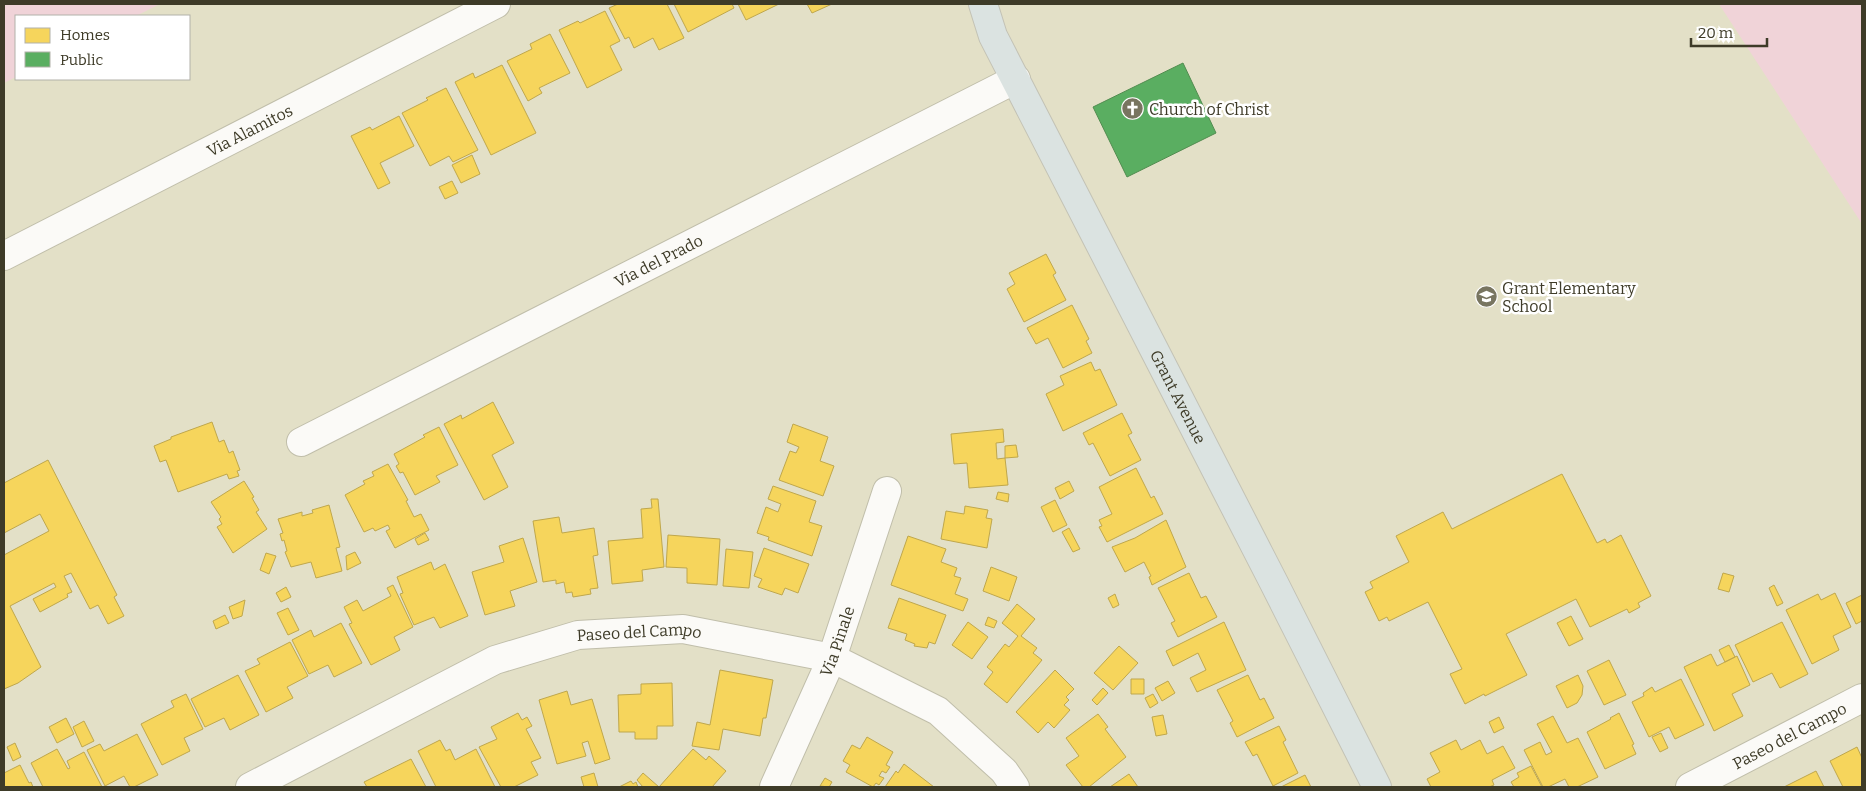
<svg xmlns="http://www.w3.org/2000/svg" width="1866" height="791" viewBox="0 0 1866 791" font-family="Bitter,serif">
	<style>
		.green { fill: #f0d3d8 }
		.homes { fill: #f6d55c; stroke: #bfa74c }
		.public { fill: #5aae61; stroke: #528c50 }
		.lines { fill: none; stroke-linecap: round; stroke-linejoin: round }
		.minor-casing { stroke: #c0beaa; stroke-width: 30 }
		.major-casing { stroke: #c3c2b5; stroke-width: 30 }
		.minor { stroke: #fbfaf7; stroke-width: 28 }
		.major { stroke: #dbe3e1; stroke-width: 28 }
		.labels { text-anchor: middle; dominant-baseline: central; stroke-width: 5; stroke-linejoin: round; paint-order: stroke }
		.poi-label { font-size: 16px; fill: #3e3b28; stroke: #fff; text-anchor: start }
		.street-label { font-size: 16px; fill: #3e3b28; stroke: #fff }
	</style>
	<rect width="100%" height="100%" fill="#e3e0c7"/>
	<!-- green -->
	<path class="green" d="M4,4H160L136,16H16V77L4,83Z
		M1719,4H1862V224Z"/>
	<!-- homes -->
	<path class="homes" d="M618,4H667L684,38L659,50L653,38L634,48L629,37L625,39L609,8Z
		M674,4H732L734,8L688,32Z
		M738,4H779L746,20Z
		M807,4H832L812,13Z
		M605,11L620,41L610,46L622,70L587,88L559,30L578,21L580,23Z
		M550,34L570,73L539,88L542,93L528,101L507,61L532,49L530,44Z
		M502,65L536,133L491,155L455,82L473,73L475,78Z
		M446,88L478,150L453,162L449,156L430,166L402,113L428,100L426,98Z
		M399,116L414,146L380,163L390,183L378,189L351,136L370,127L372,130Z
		M472,155L480,174L461,183L452,165Z
		M452,181L458,193L445,199L439,187Z
		M1046,254L1056,273L1053,275L1066,300L1024,322L1007,289L1015,284L1009,273Z
		M1072,305L1089,339L1086,341L1092,353L1063,368L1048,338L1036,344L1027,328Z
		M1091,362L1095,371L1100,369L1117,405L1063,431L1046,394L1064,385L1060,376Z
		M493,402L514,443L492,455L508,487L484,500L444,424L461,415L462,419Z
		M1122,413L1132,433L1128,435L1141,460L1110,476L1093,443L1089,445L1083,433Z
		M212,422L219,442L224,440L229,453L233,451L240,470L237,471L239,476L229,479L227,474L178,492L166,460L160,462L154,446L171,439V437Z
		M793,424L828,437L820,461L834,466L823,496L779,480L790,451L796,453L799,447L787,442Z
		M439,427L458,465L436,476L440,482L415,495L403,472L400,473L396,466L399,464L394,454L425,437L423,435Z
		M1003,429L1004,442L996,443L997,459L1005,458L1008,485L969,488L967,463L954,464L951,434Z
		M1016,445L1018,457L1005,458V446Z
		M48,460L117,595L114,597L124,616L108,624L98,605L90,609L71,573L64,576L72,592L67,594L68,597L40,612L33,599L56,587L54,583L10,606L41,667L18,683L4,689V555L49,531L40,514L4,533V483Z
		M388,464L408,500L406,501L414,517L421,514L429,530L395,548L386,531L390,529L388,525L375,531L373,528L364,532L345,495L365,484L363,481L374,476L372,472Z
		M1136,468L1151,498L1154,496L1163,514L1107,542L1099,527L1102,526L1099,520L1112,514L1099,487Z
		M1562,474L1597,543L1605,539L1607,543L1621,535L1651,596L1638,603L1640,607L1629,613L1627,609L1590,627L1576,599L1506,634L1527,675L1485,696L1484,694L1465,704L1450,674L1462,669L1428,602L1389,621L1387,617L1379,621L1365,592L1373,588L1370,582L1409,562L1396,536L1443,512L1452,529Z
		M244,481L254,497L252,498L259,510L256,512L267,529L233,553L217,527L222,524L219,519L221,517L211,502Z
		M1069,481L1074,491L1060,499L1055,488Z
		M773,486L816,501L809,522L822,526L812,556L768,540L769,537L757,533L766,507L778,512L781,504L768,499Z
		M998,492L1009,494L1008,502L996,499Z
		M651,499H658L664,567L642,570L643,581L612,584L608,541L643,538L641,509L652,508Z
		M1055,500L1067,525L1053,532L1041,507Z
		M329,505L340,547L336,548L342,571L316,578L311,562L291,567L285,552L287,551L284,540L282,541L280,534L283,533L278,519L302,512V516L313,513L312,510Z
		M965,506L988,510L986,518L992,519L987,548L941,539L946,511L964,514Z
		M559,517L562,533L594,528L598,555L593,556L598,588L590,589L591,594L573,597L572,592L566,593L564,582L556,584V580L543,582L533,521Z
		M1166,520L1186,567L1152,585L1149,577L1151,576L1144,562L1125,572L1112,547L1135,538Z
		M1069,528L1080,549L1073,552L1062,532Z
		M425,533L429,540L418,545L415,539Z
		M668,535L720,539L717,585L687,583V568L666,567Z
		M908,536L946,549L941,562L957,568L954,576L961,578L955,594L968,599L963,611L891,585Z
		M523,538L537,582L510,591L515,606L485,615L472,572L504,562L499,546Z
		M764,548L809,564L798,593L785,588L782,595L758,587L762,579L754,576Z
		M726,549L753,552L749,588L723,586Z
		M355,552L361,563L347,570L346,556Z
		M266,553L276,556L269,574L260,570Z
		M431,562L434,570L445,564L468,616L440,628L434,617L414,625L400,594L403,593L397,577Z
		M991,567L1017,577L1009,601L983,591Z
		M1189,573L1201,598L1206,596L1217,617L1178,637L1171,623L1175,621L1158,588Z
		M1723,573L1734,576L1729,592L1718,589Z
		M393,585L413,627L394,637L400,650L371,665L349,624L352,623L344,607L357,600L363,611L391,596L387,588Z
		M1774,585L1783,603L1777,606L1769,588Z
		M286,587L291,597L281,602L276,593Z
		M1835,593L1851,627L1833,636L1839,650L1812,664L1786,610L1818,594L1821,600Z
		M1115,594L1119,605L1113,608L1108,598Z
		M1862,595V621L1856,624L1846,603Z
		M899,598L946,615L935,644L929,642L927,648L914,646L915,644L905,640L907,634L888,628Z
		M245,600L242,616L233,619L229,607Z
		M1017,604L1035,619L1021,636L1037,648L1033,653L1042,660L1007,703L984,684L993,672L987,667L1005,644L1009,647L1018,636L1002,623Z
		M288,608L299,630L288,635L277,613Z
		M225,615L229,623L216,629L213,621Z
		M1571,616L1583,639L1569,646L1557,623Z
		M988,617L997,621L994,628L985,625Z
		M968,622L988,637L972,659L952,645Z
		M1224,622L1246,670L1197,692L1190,678L1206,670L1198,653L1173,666L1166,651Z
		M1782,622L1808,674L1780,688L1772,673L1753,682L1735,645Z
		M341,623L362,663L334,677L328,665L309,674L292,640L311,630L314,637Z
		M290,642L308,676L287,687L293,698L266,712L245,671L260,664L257,659Z
		M1729,645L1735,657L1725,662L1719,650Z
		M1119,646L1138,663L1113,690L1094,673Z
		M1711,654L1717,666L1737,656L1750,685L1732,694L1743,716L1714,731L1684,667Z
		M1609,660L1626,695L1604,705L1587,671Z
		M720,670L773,680L766,718H763L760,736L723,729L719,750L692,746L697,722L710,725Z
		M1055,670L1074,689L1066,697L1069,700L1064,705L1070,710L1054,728L1048,722L1038,733L1016,712Z
		M238,675L259,715L230,730L224,718L205,727L191,699Z
		M1248,675L1260,700L1264,698L1274,718L1237,737L1230,723L1233,721L1217,690Z
		M1578,675L1583,686L1582,695L1577,703L1567,708L1556,686Z
		M1131,679H1144V694H1131Z
		M1681,679L1704,725L1675,739L1669,727L1649,737L1632,702L1644,696L1643,693L1652,687L1655,692Z
		M1168,681L1175,693L1162,701L1155,688Z
		M672,683L673,726H657V739H635V732H619L618,695L641,694V684Z
		M1103,688L1108,693L1097,705L1092,700Z
		M567,691L571,705L592,699L610,759L595,764L588,741L582,743L586,756L557,764L539,700Z
		M186,694L203,729L184,738L190,751L162,765L141,724L174,707L171,701Z
		M1153,694L1158,703L1150,708L1145,698Z
		M518,713L522,720L527,717L532,726L526,729L541,758L531,762L538,775L514,787H501L479,747L497,739L491,727Z
		M1619,713L1634,744L1632,745L1636,754L1605,769L1587,732L1611,719L1610,718Z
		M1098,714L1108,727L1105,729L1126,757L1089,787H1083L1066,765L1079,756L1066,738Z
		M1163,715L1167,734L1156,736L1152,717Z
		M1553,716L1567,743L1578,738L1598,777L1577,787H1569L1565,779L1548,787H1543L1524,750L1540,742L1546,755L1552,752L1537,724Z
		M1499,717L1504,728L1494,733L1489,722Z
		M66,718L74,734L57,743L49,727Z
		M84,721L94,741L82,747L73,727Z
		M1279,726L1286,740L1283,742L1298,773L1273,786L1257,754L1253,756L1245,742Z
		M1661,733L1668,748L1660,752L1652,737Z
		M137,734L158,775L134,787H130L124,776L105,786L87,750L100,744L104,751Z
		M867,737L893,752L886,765L890,767L886,773L882,771L879,776L884,778L879,785L876,783L873,787L846,772L850,765L843,761L852,745L860,749Z
		M440,740L446,751L450,749L455,760L476,749L495,787H436L418,751Z
		M1456,740L1461,750L1480,740L1487,754L1503,746L1515,768L1492,780L1494,785L1489,787H1431L1427,779L1440,772L1430,753Z
		M15,743L21,757L13,761L7,747Z
		M1857,747L1862,758V787H1843L1830,761Z
		M57,749L68,769L70,768L67,761L84,752L102,787H43L31,763Z
		M693,749L706,760L709,756L726,771L712,787H643L637,780L643,773L659,787Z
		M411,759L426,787H367L364,782Z
		M904,764L934,787H885L896,771L898,773Z
		M20,765L29,783L31,782L33,787H4V773Z
		M1531,766L1542,787H1514L1511,782L1519,777L1517,773Z
		M1816,771L1824,787H1784Z
		M594,773L598,787H584L581,777Z
		M1129,774L1138,787H1110Z
		M1305,775L1311,787H1281Z
		M825,778L832,782L829,787L820,786Z
		M631,781L633,784L636,782L638,787H619Z"/>
	<!-- public -->
	<path class="public" d="M1183,63L1216,133L1127,177L1093,107Z"/>
	<g class="lines">
		<defs>
			<g id="minor">
				<path id="s1" d="M4,256L496,4"/>
				<path id="s2" d="M301,442L1016,79"/>
				<path id="s3" d="M250,787L495,660L578,635L683,629L832,658L938,711L1004,771L1015,787"/>
				<path id="s4" d="M774,787L832,658L887,491"/>
				<path id="s5" d="M1690,787L1862,698"/>
			</g>
			<g id="major">
				<path id="s6" d="M983,4L993,36L1274,583L1377,787"/>
			</g>
		</defs>
		<!-- minor casing -->
		<use href="#minor" class="minor-casing"/>
		<!-- major casing -->
		<use href="#major" class="major-casing"/>
		<!-- minor -->
		<use href="#minor" class="minor"/>
		<!-- major -->
		<use href="#major" class="major"/>
	</g>
	<!-- icons -->
	<defs>
		<symbol id="church-disc" viewBox="-11 -11 22 22"><circle r="9.5" fill="#787560" stroke="#fff"/><path d="M-1.2-6h2.4v3.5h3.3v2.4h-3.3V6h-2.4V-.1h-3.3v-2.4h3.3Z" fill="#fff"/></symbol>
		<symbol id="school-disc" viewBox="-11 -11 22 22"><circle r="9.5" fill="#787560" stroke="#fff"/><path d="M0-5L7-2L0 1L-7-2ZM-4 1L0 2.5L4 1V4Q0 6-4 4Z" fill="#fff"/></symbol>
	</defs>
	<g fill-rule="evenodd">
		<use href="#church-disc" x="1120" y="96" width="25" height="25"/>
		<use href="#school-disc" x="1474" y="284" width="25" height="25"/>
	</g>
	<g class="labels">
		<!-- poi labels -->
		<g class="poi-label">
			<text x="1149" y="109">Church of Christ</text>
			<text x="1502" y="288">Grant Elementary<tspan x="1502" dy="18">School</tspan></text>
		</g>
		<!-- street labels -->
		<g class="street-label">
			<text stroke="none"><textPath href="#s1" startOffset="276">Via Alamitos</textPath></text>
			<text stroke="none"><textPath href="#s2" startOffset="401">Via del Prado</textPath></text>
			<text stroke="none"><textPath href="#s6" startOffset="439">Grant Avenue</textPath></text>
			<text stroke="none"><textPath href="#s3" startOffset="424">Paseo del Campo</textPath></text>
			<text stroke="none"><textPath href="#s4" startOffset="159">Via Pinale</textPath></text>
			<text stroke="none"><textPath href="#s5" startOffset="112">Paseo del Campo</textPath></text>
		</g>
	</g>
	<!-- border -->
	<rect width="1866" height="791" fill="none" stroke="#3e3b28" stroke-width="10"/>
	<!-- legend -->
	<rect x="15" y="15" width="175" height="65" fill="#ffffff" stroke="#b2b1a9"/>
	<rect x="25" y="28" width="25" height="15" fill="#f6d55c" stroke="#b2b1a9"/>
	<text x="60" y="40" font-size="15" fill="#3e3b28">Homes</text>
	<rect x="25" y="52" width="25" height="15" fill="#5aae61" stroke="#b2b1a9"/>
	<text x="60" y="65" font-size="15" fill="#3e3b28">Public</text>
	<!-- scale -->
	<path d="M1691 38v8h76v-8" fill="none" stroke="#3e3b28" stroke-width="2.5"/>
	<text x="1698" y="38" font-size="15" fill="#3e3b28" stroke="#ffffff" stroke-width="4" paint-order="stroke">20 m</text>
</svg>
